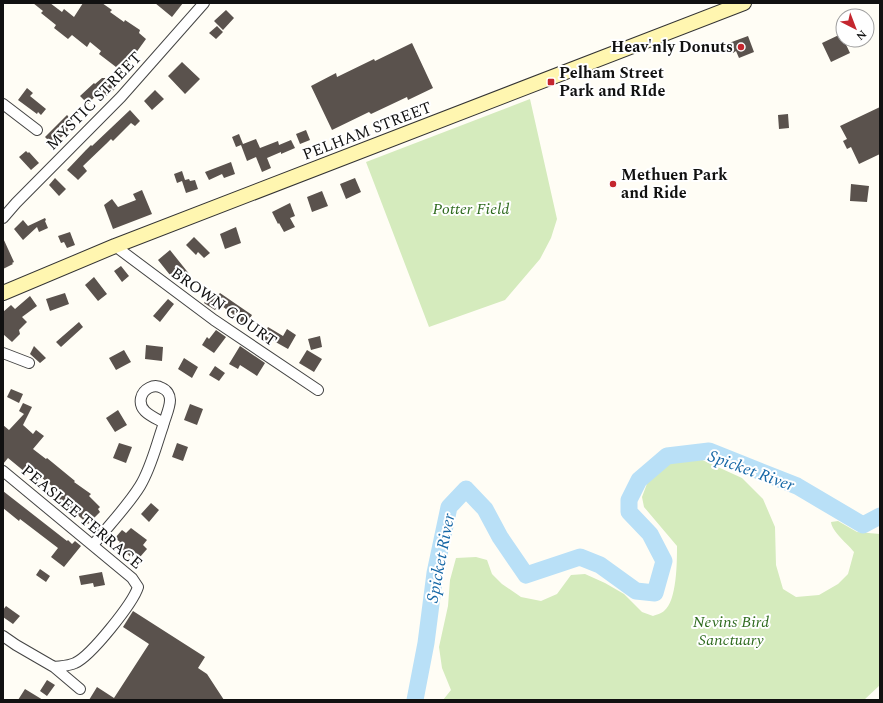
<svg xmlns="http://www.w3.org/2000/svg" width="883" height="703" viewBox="0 0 883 703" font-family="Spectral,serif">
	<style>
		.green { fill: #d5ebbd }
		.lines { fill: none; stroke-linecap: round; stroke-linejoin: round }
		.river { stroke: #b9e0f7; stroke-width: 17 }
		.building { fill: #5a524d }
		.street-casing { stroke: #444; stroke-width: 12 }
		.secondary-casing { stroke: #333; stroke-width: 16 }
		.street { stroke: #fff; stroke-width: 10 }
		.secondary { stroke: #fff6b0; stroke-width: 14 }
		.poi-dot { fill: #c4262e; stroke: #fff; stroke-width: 1.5 }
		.labels { text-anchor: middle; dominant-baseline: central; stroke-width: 4; stroke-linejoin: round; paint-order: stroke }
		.poi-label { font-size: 16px; font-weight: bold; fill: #111; stroke: #fff; text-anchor: start }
		.street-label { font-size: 16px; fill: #111; stroke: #fff }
		.park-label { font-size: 16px; font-style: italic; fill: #2f6b1f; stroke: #fff }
		.water-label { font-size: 17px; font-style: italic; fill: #1768a6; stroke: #fff }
	</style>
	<rect width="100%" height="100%" fill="#fffdf5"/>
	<!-- green -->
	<path class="green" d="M530,99L557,219L551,238L540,259L505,300L429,327L366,162Z
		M698,458L742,478L763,499L775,527L776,565L783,589L796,597L819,595L838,584L848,574L854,552C848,544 832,532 831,522L838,521L857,532L880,534V685L864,700H443L451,690L442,668L439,647L448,606L450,580L456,558L476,557L487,560L492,574L502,584L521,597L541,601L557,594L571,575L585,574L605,583L624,594L642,612L653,616C656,615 662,613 664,611C677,601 677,562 677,546L644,507L642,497L648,481L662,467L680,459Z"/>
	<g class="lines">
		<!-- river -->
		<path class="river" d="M415,700L426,643L435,573L449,507L466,489L485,509L500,537L526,575L580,557L600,565L636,591L655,593L664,561L650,534L629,512V500L639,480L667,456L709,451L797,486L863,525L880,516"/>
	</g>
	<!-- building -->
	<path class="building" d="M33,3H50L62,12L64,9L74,17L83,3H102L112,10L110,12L124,22L125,20L140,30L139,33L146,39L125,68L119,64L116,67L99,54L101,51L90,42L87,47L72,35L68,39L54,28L56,25L41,13L43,11Z
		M155,3H183L172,17Z
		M226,10L234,18L223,30L214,21Z
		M217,26L223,32L216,39L209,33Z
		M841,34L850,53L831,62L822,43Z
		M748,36L754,52L739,58L736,51L733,53L729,43Z
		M412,43L433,88L408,100L407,97L371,114L369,112L332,130L311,86L336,73L337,77L374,59L375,61Z
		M182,62L200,79L185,94L168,76Z
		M102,78H105L116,88L107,96L101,90L88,104L80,96L94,83L95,84Z
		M27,88L33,93L30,96L46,109L41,115L38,112L37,114L18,100Z
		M155,90L164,99L152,110L144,101Z
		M880,107V154L859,164L851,147L847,149L843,141L847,139L840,126Z
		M130,110L140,121L135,126L131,123L113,141L111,139L106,144L83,166L87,171L78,180L76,178L67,170L86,150L91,145L92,146Z
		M788,114L789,128L779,129L778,115Z
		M67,115L75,124L53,145L45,137Z
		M306,130L310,140L300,144L296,134Z
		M239,134L243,144L256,139L260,148L278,141L279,145L291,140L295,148L281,154V152L267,158L271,168L262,172L256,157L247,161L241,145L236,147L232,137Z
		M26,151L28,153L29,152L39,163L31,170L19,157Z
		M231,162L235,174L224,178L222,174L209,180L205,172Z
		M182,171L185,180L189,179L190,181L195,180L198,189L186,193L182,181L177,183L174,174Z
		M55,178L66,189L59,196L49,185Z
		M355,178L361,192L346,199L340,184Z
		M851,184L869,186L867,202L850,201Z
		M142,190L152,214L113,229L104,205L112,199L118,207L136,200L133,194Z
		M322,191L328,206L312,212L307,197Z
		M290,203L295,216L290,218L295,227L284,232L279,223L278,224L272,212Z
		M45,218L46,220L45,221L48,228L39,232L37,227L23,240L14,229L23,220L28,226Z
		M236,227L241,243L225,249L220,234Z
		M70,232L75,245L67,248L64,242L61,243L58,236Z
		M194,237L210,253L204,258L198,252L196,255L186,245Z
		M3,238L14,262L12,263L13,264L3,269Z
		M170,250L190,275L184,280L176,270L170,275L158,260Z
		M121,266L129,276L122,282L114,271Z
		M94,277L107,294L98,301L85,285Z
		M212,292L218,295L220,293L252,315L245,326L231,317L233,314L219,304L215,310L204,303Z
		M65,293L69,304L50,311L46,299Z
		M30,296L37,306L22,317L27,322L19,330L20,334L12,342L3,334V312L11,305L15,309Z
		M168,299L174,304L160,322L153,316Z
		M79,322L83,327L61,347L56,342Z
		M268,327L283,336L287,329L296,335L288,349L272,340L269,346L261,340L262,339L261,338Z
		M216,330L226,337L214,353L202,345L207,337L209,339Z
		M320,336L322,347L311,350L308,339Z
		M146,345L163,347L162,361L145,359Z
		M34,346L46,358L40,363L30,354Z
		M240,346L265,363L257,376L240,365L238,369L229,364Z
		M124,350L131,362L116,370L109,358Z
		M307,350L322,359L314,372L299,363Z
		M184,358L198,367L192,378L178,369Z
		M215,366L225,373L219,381L209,375Z
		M11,389L23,394L19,403L7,397Z
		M23,403L32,407L23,425L33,434L36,430L44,436L33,449L46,459L47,458L75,481L74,482L91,494L89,496L100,507L98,509L100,512L88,524L50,491L53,487L30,468L25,472L8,458L3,464V425L9,430L24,414L19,411Z
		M190,404L203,409L197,425L184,420Z
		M118,410L127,425L115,432L106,418Z
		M119,443L132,447L126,463L113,458Z
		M177,443L188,447L183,461L172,457Z
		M3,491L67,541L68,540L72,544L75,541L81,546L64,567L51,557L58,548L20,519L19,521L3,508Z
		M151,503L159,510L149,522L141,514Z
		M131,528L147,540L143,545L147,549L140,557L136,553L132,558L117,545L120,542L115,538L122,530L126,533Z
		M40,569L50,576L46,582L36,575Z
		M102,572L105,585L94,587L93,583L81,585L79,576Z
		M6,606L20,616L13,624L3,617V610Z
		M133,611L205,657L198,668L207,674L224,700H89L97,687L114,698L149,644L123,627Z
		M47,680L55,685L47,696L40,691Z
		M25,689L43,700H18Z"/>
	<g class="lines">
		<defs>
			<path id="street" d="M3,104L37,130
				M3,218L16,203L121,97L204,3
				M115,246L214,320L318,390
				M3,353L29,363
				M3,471L132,578L138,587C133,603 91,656 75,663C69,666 61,666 54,667
				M93,545C108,526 127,507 140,486C151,468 156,446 163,426C165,418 170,408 170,400C170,395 167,390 162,388C154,383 143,389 141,398C138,412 154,417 164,423
				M3,636L16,645L54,667L80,689"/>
			<path id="secondary" d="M3,293L115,246L744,3"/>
		</defs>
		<!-- street casing -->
		<use href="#street" class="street-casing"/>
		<!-- secondary casing -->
		<use href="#secondary" class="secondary-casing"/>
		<!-- street -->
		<use href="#street" class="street"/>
		<!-- secondary -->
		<use href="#secondary" class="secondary"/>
	</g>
	<!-- markers -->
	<g class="poi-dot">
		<circle cx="741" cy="47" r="4"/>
		<rect x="547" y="78" width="8" height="8" rx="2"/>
		<circle cx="613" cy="184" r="4"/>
	</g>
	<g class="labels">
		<!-- poi labels -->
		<g class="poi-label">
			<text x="733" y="47" text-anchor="end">Heav'nly Donuts</text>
			<text x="559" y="73">Pelham Street<tspan x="559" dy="18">Park and RIde</tspan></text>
			<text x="621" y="175">Methuen Park<tspan x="621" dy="18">and Ride</tspan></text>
		</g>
		<!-- street labels -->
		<g class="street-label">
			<text transform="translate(94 101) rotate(-46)">MYSTIC STREET</text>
			<text transform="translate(367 131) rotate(-21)">PELHAM STREET</text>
			<text transform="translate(224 307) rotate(35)">BROWN COURT</text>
			<text transform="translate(82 517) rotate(40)">PEASLEE TERRACE</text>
		</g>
		<!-- park labels -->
		<g class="park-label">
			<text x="471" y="209">Potter Field</text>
			<text x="731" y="622">Nevins Bird<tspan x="731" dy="18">Sanctuary</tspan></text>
		</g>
		<!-- water labels -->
		<g class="water-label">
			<text transform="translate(751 471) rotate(20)">Spicket River</text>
			<text transform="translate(441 558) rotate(-79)">Spicket River</text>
		</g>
	</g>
	<!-- border -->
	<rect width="883" height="703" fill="none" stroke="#111111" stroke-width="8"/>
	<!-- north arrow -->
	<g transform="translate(855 28) rotate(138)"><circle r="19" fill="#ffffff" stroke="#a0a0a0"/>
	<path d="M0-3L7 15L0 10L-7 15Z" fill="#c4262e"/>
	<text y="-6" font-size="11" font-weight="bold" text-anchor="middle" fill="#111111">N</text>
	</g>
</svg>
